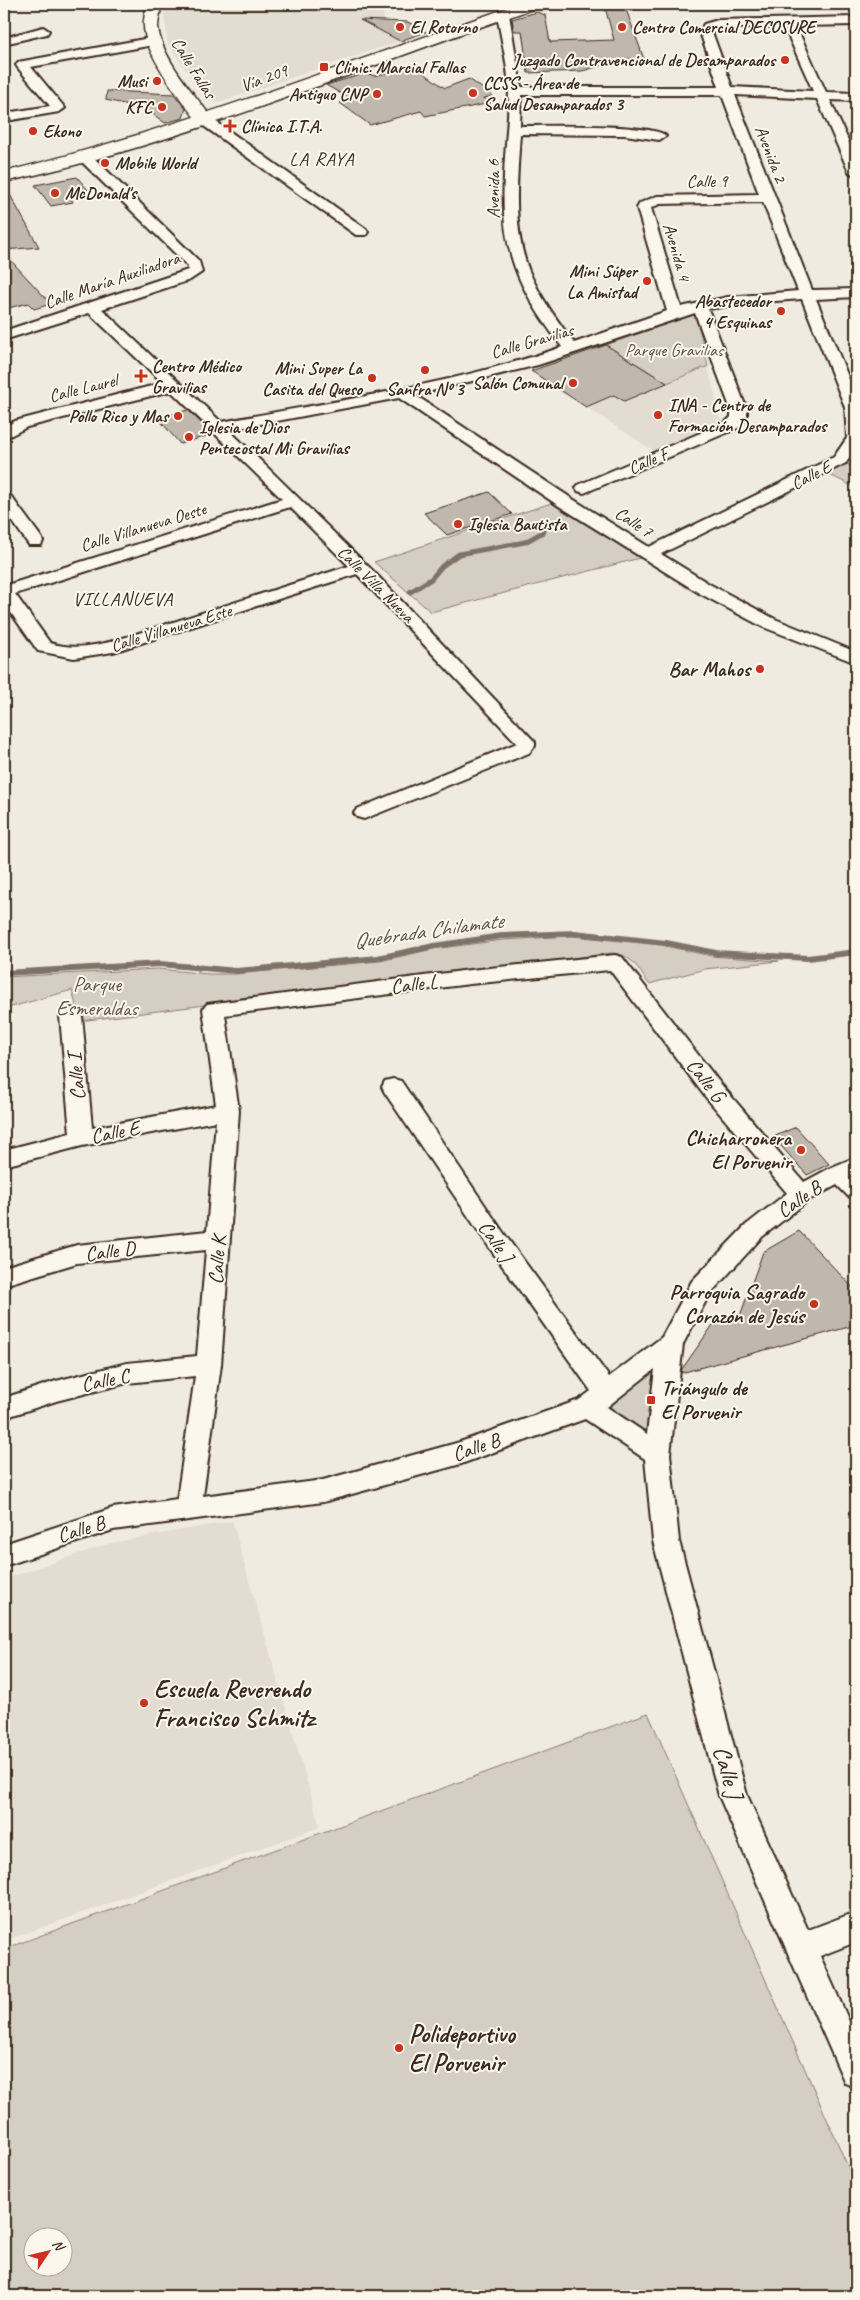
<svg xmlns="http://www.w3.org/2000/svg" width="860" height="2300" viewBox="0 0 860 2300" font-family="Caveat,sans-serif">
	<style>
		.built { fill: #e2dcd1 }
		.green { fill: #d5cec3; stroke: #887c70; fill-rule: evenodd }
		.lines { fill: none; stroke-linecap: round; stroke-linejoin: round }
		.stream-far1 { stroke: #7f7367; stroke-width: 5 }
		.stream { stroke: #7f7367; stroke-width: 6 }
		.building { fill: #c0b8ad; stroke: #3b2a1e }
		.minor-casing { stroke: #3b2a1e; stroke-width: 4 }
		.tertiary-casing { stroke: #3b2a1e; stroke-width: 3 }
		.secondary-casing { stroke: #3b2a1e; stroke-width: 3 }
		.minor { fill: #fbf7ec; fill-rule: evenodd }
		.tertiary { fill: #fbf7ec; fill-rule: evenodd }
		.secondary { fill: #fbf7ec; fill-rule: evenodd }
		.poi-dot { fill: #c8321e; stroke: #fbf7ec; stroke-width: 2 }
		.labels { text-anchor: middle; dominant-baseline: central; stroke-width: 4; stroke-linejoin: round; paint-order: stroke }
		.far-poi-label { font-size: 18px; font-weight: bold; fill: #3b2a1e; stroke: #fbf7ec; text-anchor: start }
		.far-street-label { font-size: 18px; fill: #3b2a1e; stroke: #fbf7ec }
		.far-park-label { font-size: 18px; fill: #625347; stroke: #fbf7ec }
		.far-neighbourhood-label { font-size: 19px; letter-spacing: 1px; fill: #3b2a1e; stroke: #fbf7ec }
		.poi-label { font-size: 21px; font-weight: bold; fill: #3b2a1e; stroke: #fbf7ec; text-anchor: end }
		.park-label { font-size: 21px; fill: #625347; stroke: #fbf7ec }
		.street-label { font-size: 21px; fill: #3b2a1e; stroke: #fbf7ec }
		.water-label { font-size: 22px; font-style: italic; fill: #635448; stroke: #fbf7ec }
		.near-poi-label { font-size: 25px; font-weight: bold; fill: #3b2a1e; stroke: #fbf7ec; text-anchor: start }
		.near-street-label { font-size: 25px; fill: #3b2a1e; stroke: #fbf7ec }
	</style>
	<rect width="100%" height="100%" fill="#f0ebe0"/>
	<filter id="ink" filterUnits="userSpaceOnUse"><feTurbulence type="fractalNoise" baseFrequency=".02" numOctaves="2"/><feDisplacementMap in="SourceGraphic" scale="10" xChannelSelector="R" yChannelSelector="G"/><feConvolveMatrix kernelMatrix="1 2 1 2 8 2 1 2 1" color-interpolation-filters="sRGB"/></filter>
	<g filter="url(#ink)">
		<!-- built -->
		<path class="built" d="M165,4H383L384,32L400,41L226,100L213,102L207,99L168,44L164,14Z
			M708,366L721,423L657,453L586,407L614,395L624,401Z
			M232,1521L320,1827L4,1941V1579L111,1543Z"/>
		<!-- green -->
		<path class="green" d="M696,314L708,366L667,383L606,345Z
			M846,464L856,466V488L828,474Z
			M551,503L640,558L431,612L374,562Z
			M572,936L661,945L711,956L779,961L705,969L649,984C637,968 633,955 612,953L80,1021L72,990L4,1009V977L158,969L209,974H235L380,961L433,949L503,940Z
			M660,1359L649,1434L605,1407Z
			M648,1713L856,2185V2296H4V1949ZM32,2238H62V2268H32Z"/>
		<g class="lines">
			<!-- stream-far1 -->
			<path class="stream-far1" d="M410,592L431,579L442,566L459,554L525,542L543,532V522"/>
			<!-- stream -->
			<path class="stream" d="M4,973L160,964L237,971L378,958L434,946L502,936L575,933L666,943L716,953L808,958L856,952"/>
		</g>
		<!-- building -->
		<path class="building" d="M604,4H624L644,59H625L582,71L528,73L522,31H514L512,19L537,12L545,15L550,42L614,40Z
			M360,20L408,22L426,32L400,41Z
			M414,66L445,88L469,79L493,96L484,98L491,103L425,116L421,111L370,125L340,103L352,100L326,85L367,73L374,76Z
			M107,91L174,94L186,109L183,118L165,123L146,109L106,100Z
			M77,177L88,190L69,195L73,202L51,206L35,185Z
			M4,184L39,247L4,250Z
			M4,253L51,304L34,309L28,303L4,309Z
			M606,345L667,383L624,401L614,395L586,407L531,371Z
			M188,410L213,434L180,444L158,418Z
			M489,492L512,514L447,535L424,513Z
			M796,1127L829,1164L807,1175L773,1137Z
			M799,1231L856,1291V1325L681,1373L682,1369L715,1322L740,1316L763,1252Z"/>
		<g class="lines">
			<defs>
				<path id="minor" d="M503,10L509,14L521,87H719L700,32L704,24L718,20L856,17V25L796,26L826,92L856,93V101L830,100L856,158V176L849,172L817,99L735,95L812,290L856,289V297L816,299L856,396V448L846,463L661,554L711,585L775,619L856,652V663L763,627L699,593L559,506L399,398L229,430L373,571L535,742V746L529,753L364,819L357,817L354,813L357,809L517,743L357,574L113,652L74,658L38,651L4,603V586L282,499L171,391L27,427L4,439V427L15,421L163,383L89,313L4,340V331L188,270L187,265L81,161L79,158L86,154L91,155L199,261L202,272L190,280L102,309L221,422C335,401 452,385 562,347C518,288 500,251 504,176C505,147 509,118 509,89C508,64 501,39 497,14ZM784,26L813,91L732,87L712,32L713,29ZM521,95H722L759,194L657,196L640,203L637,208L667,311L574,343C557,320 540,297 529,271C512,228 517,180 520,134L625,135L659,140L666,136C655,123 542,126 520,126ZM763,202L798,291L728,297L681,307L651,208L660,204ZM802,299L845,407L847,438L834,457L649,547L571,498L415,395L538,365L695,313L731,410V417L726,422L578,485L576,488L578,491L584,493L738,428L747,418V410L708,309L749,303ZM290,507L349,566L117,640C95,646 72,650 50,643L15,594Z
					M43,27L49,31L47,34L4,44V38Z
					M155,37L159,38L161,41L159,44L31,67L65,108L59,112L12,120L6,116L12,112L50,106L18,68L16,65L18,62Z
					M206,117L211,118L366,229L368,232L366,235H356L201,124L200,121Z
					M4,493L10,495L41,537L43,541L41,545H29L4,509Z
					M615,955L622,957L720,1083L804,1182L832,1167L856,1157V1199L848,1196L837,1185L809,1200L762,1237L709,1295L683,1344L670,1454L679,1541L747,1795L808,1930L856,1912V1942L820,1956L856,2037V2088L845,2083L719,1796L653,1541L645,1459L585,1419L461,1464L323,1502L113,1530L4,1566V1544L113,1508L177,1499L195,1376L127,1383L56,1401L4,1418V1398L56,1381L127,1363L197,1356L206,1250L77,1263L4,1285V1267L77,1245L207,1231L216,1121L82,1146L4,1166V1150L70,1133L60,1016L63,1011L71,1008L79,1011L82,1016L92,1128L216,1105L203,1009L207,1004L470,970ZM610,970L704,1095L787,1193L746,1225L692,1281L662,1337L609,1377L505,1235L401,1081L393,1079L385,1081L382,1087L385,1093L489,1247L591,1391L579,1400L460,1442L323,1480L203,1496L221,1365L239,1111L225,1015L470,984ZM655,1369L647,1434L607,1407Z"/>
				<path id="tertiary" d="M147,4H161C161,12 158,20 158,27C161,59 196,95 214,121L212,124H200C183,103 145,55 144,27C143,19 146,11 147,4Z"/>
				<path id="secondary" d="M519,4H540L538,7C361,67 187,143 4,182V172C180,129 348,62 519,4Z"/>
			</defs>
			<!-- minor casing -->
			<use href="#minor" class="minor-casing"/>
			<!-- tertiary casing -->
			<use href="#tertiary" class="tertiary-casing"/>
			<!-- secondary casing -->
			<use href="#secondary" class="secondary-casing"/>
			<!-- minor -->
			<use href="#minor" class="minor"/>
			<!-- tertiary -->
			<use href="#tertiary" class="tertiary"/>
			<!-- secondary -->
			<use href="#secondary" class="secondary"/>
		</g>
	</g>
	<!-- markers -->
	<g class="poi-dot">
		<circle cx="400" cy="27" r="5"/>
		<circle cx="622" cy="27" r="5"/>
		<circle cx="785" cy="60" r="5"/>
		<rect x="319" y="62" width="10" height="10" rx="2.5"/>
		<circle cx="157" cy="81" r="5"/>
		<circle cx="473" cy="93" r="5"/>
		<circle cx="377" cy="94" r="5"/>
		<circle cx="162" cy="107" r="5"/>
		<path d="M227.5 118.5h5v5h5v5h-5v5h-5v-5h-5v-5h5z"/>
		<circle cx="33" cy="131" r="5"/>
		<circle cx="105" cy="163" r="5"/>
		<circle cx="55" cy="193" r="5"/>
		<circle cx="647" cy="281" r="5"/>
		<circle cx="781" cy="311" r="5"/>
		<circle cx="425" cy="370" r="5"/>
		<path d="M138.5 368.5h5v5h5v5h-5v5h-5v-5h-5v-5h5z"/>
		<circle cx="372" cy="378" r="5"/>
		<circle cx="573" cy="383" r="5"/>
		<circle cx="658" cy="415" r="5"/>
		<circle cx="178" cy="416" r="5"/>
		<circle cx="189" cy="437" r="5"/>
		<circle cx="458" cy="524" r="5"/>
		<circle cx="760" cy="669" r="5"/>
		<circle cx="801" cy="1150" r="5"/>
		<circle cx="814" cy="1304" r="5"/>
		<rect x="646" y="1395" width="10" height="10" rx="2.5"/>
		<circle cx="144" cy="1703" r="5"/>
		<circle cx="399" cy="2048" r="5"/>
	</g>
	<g class="labels">
		<!-- far-poi labels -->
		<g class="far-poi-label">
			<text x="410" y="27">El Rotorno</text>
			<text x="632" y="27">Centro Comercial DECOSURE</text>
			<text x="775" y="60" text-anchor="end">Juzgado Contravencional de Desamparados</text>
			<text x="334" y="67">Clinic. Marcial Fallas</text>
			<text x="147" y="81" text-anchor="end">Musi</text>
			<text x="483" y="83">CCSS - Área de<tspan x="483" dy="21">Salud Desamparados 3</tspan></text>
			<text x="367" y="94" text-anchor="end">Antiguo CNP</text>
			<text x="152" y="107" text-anchor="end">KFC</text>
			<text x="241" y="126">Clínica I.T.A.</text>
			<text x="43" y="131">Ekono</text>
			<text x="115" y="163">Mobile World</text>
			<text x="65" y="193">McDonald's</text>
			<text x="637" y="271" text-anchor="end">Mini Súper<tspan x="637" dy="21">La Amistad</tspan></text>
			<text x="771" y="301" text-anchor="end">Abastecedor<tspan x="771" dy="21">4 Esquinas</tspan></text>
			<text x="152" y="366">Centro Médico<tspan x="152" dy="21">Gravilias</tspan></text>
			<text x="362" y="368" text-anchor="end">Mini Super La<tspan x="362" dy="21">Casita del Queso</tspan></text>
			<text x="563" y="383" text-anchor="end">Salón Comunal</text>
			<text x="425" y="389" text-anchor="middle">Sanfra Nº 3</text>
			<text x="668" y="405">INA - Centro de<tspan x="668" dy="21">Formación Desamparados</tspan></text>
			<text x="168" y="416" text-anchor="end">Pollo Rico y Mas</text>
			<text x="199" y="427">Iglesia de Dios<tspan x="199" dy="21">Pentecostal Mi Gravilias</tspan></text>
			<text x="468" y="524">Iglesia Bautista</text>
		</g>
		<!-- far-street labels -->
		<g class="far-street-label">
			<text transform="translate(194 68) rotate(58)">Calle Fallas</text>
			<text transform="translate(264 78) rotate(-20)">Vía 209</text>
			<text transform="translate(771 154) rotate(69)">Avenida 2</text>
			<text transform="translate(707 181) rotate(-1)">Calle 9</text>
			<text transform="translate(493 189) rotate(-90)">Avenida 6</text>
			<text transform="translate(677 252) rotate(74)">Avenida 4</text>
			<text transform="translate(112 280) rotate(-19)">Calle María Auxiliadora</text>
			<text transform="translate(532 341) rotate(-16)">Calle Gravilias</text>
			<text transform="translate(83 388) rotate(-14)">Calle Laurel</text>
			<text transform="translate(648 461) rotate(-23)">Calle F</text>
			<text transform="translate(811 475) rotate(-27)">Calle E</text>
			<text transform="translate(634 522) rotate(33)">Calle 7</text>
			<text transform="translate(143 527) rotate(-17)">Calle Villanueva Oeste</text>
			<text transform="translate(376 584) rotate(45)">Calle Villa Nueva</text>
			<text transform="translate(171 628) rotate(-17)">Calle Villanueva Este</text>
		</g>
		<!-- far-park labels -->
		<g class="far-park-label">
			<text x="674" y="350">Parque Gravilias</text>
		</g>
		<!-- far-neighbourhood labels -->
		<g class="far-neighbourhood-label">
			<text x="322" y="159">LA RAYA</text>
			<text x="123" y="599">VILLANUEVA</text>
		</g>
		<!-- poi labels -->
		<g class="poi-label">
			<text x="750" y="669">Bar Mahos</text>
			<text x="791" y="1138">Chicharronera<tspan x="791" dy="24">El Porvenir</tspan></text>
			<text x="804" y="1292">Parroquia Sagrado<tspan x="804" dy="24">Corazón de Jesús</tspan></text>
			<text x="661" y="1388" text-anchor="start">Triángulo de<tspan x="661" dy="24">El Porvenir</tspan></text>
		</g>
		<!-- park labels -->
		<g class="park-label">
			<text x="97" y="984">Parque<tspan x="97" dy="24">Esmeraldas</tspan></text>
		</g>
		<!-- street labels -->
		<g class="street-label">
			<text transform="translate(414 984) rotate(-7)">Calle L</text>
			<text transform="translate(76 1077) rotate(-95)">Calle I</text>
			<text transform="translate(706 1080) rotate(52)">Calle G</text>
			<text transform="translate(115 1132) rotate(-11)">Calle E</text>
			<text transform="translate(799 1199) rotate(-34)">Calle B</text>
			<text transform="translate(496 1241) rotate(55)">Calle J</text>
			<text transform="translate(110 1251) rotate(-7)">Calle D</text>
			<text transform="translate(217 1260) rotate(-86)">Calle K</text>
			<text transform="translate(105 1380) rotate(-12)">Calle C</text>
			<text transform="translate(476 1447) rotate(-19)">Calle B</text>
			<text transform="translate(81 1529) rotate(-17)">Calle B</text>
		</g>
		<!-- water labels -->
		<g class="water-label">
			<text transform="translate(428 931) rotate(-8)">Quebrada Chilamate</text>
		</g>
		<!-- near-poi labels -->
		<g class="near-poi-label">
			<text x="154" y="1689">Escuela Reverendo<tspan x="154" dy="29">Francisco Schmitz</tspan></text>
			<text x="409" y="2034">Polideportivo<tspan x="409" dy="29">El Porvenir</tspan></text>
		</g>
		<!-- near-street labels -->
		<g class="near-street-label">
			<text transform="translate(728 1772) rotate(74)">Calle J</text>
		</g>
	</g>
	<!-- margin -->
	<rect width="860" height="2300" fill="none" stroke="#fbf7ec" stroke-width="20"/>
	<rect x="10" y="10" width="840" height="2280" fill="none" stroke="#3b2a1e" stroke-width="2" filter="url(#ink)"/>
	<!-- north arrow -->
	<g transform="translate(48 2252) rotate(55)"><circle r="24" fill="#fbf7ec" stroke="#aea59a"/>
	<path d="M0-4L9 19L0 12L-9 19Z" fill="#c8321e"/>
	<text y="-8" font-size="14" font-weight="bold" text-anchor="middle" fill="#3b2a1e">N</text>
	</g>
</svg>
